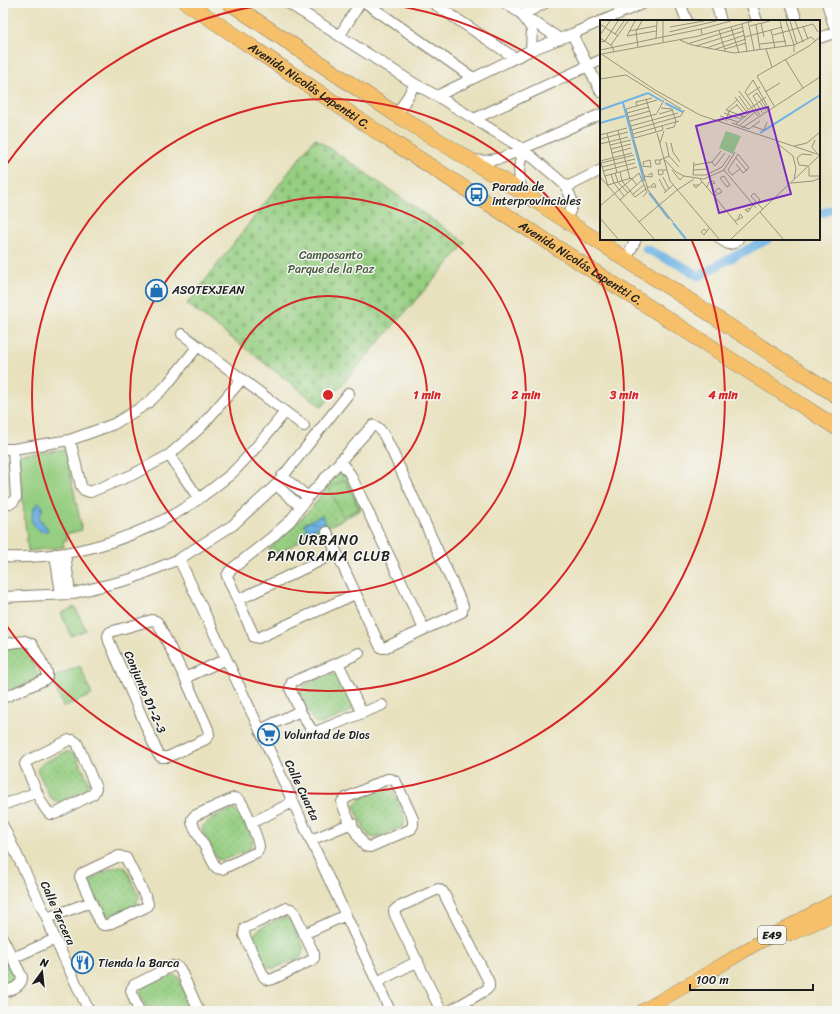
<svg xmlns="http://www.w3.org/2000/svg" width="840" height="1014" viewBox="0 0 840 1014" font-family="Sriracha,sans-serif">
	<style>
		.grass { fill: url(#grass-dots); stroke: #58754e }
		.cemetery { fill: url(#cemetery-stones); stroke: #58754e }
		.pitch { fill: #95ce81; stroke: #58754e }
		.water { fill: url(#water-rules); stroke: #456880 }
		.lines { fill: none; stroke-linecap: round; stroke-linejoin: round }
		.canal { stroke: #6eb3e4; stroke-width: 9 }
		.minor-casing { stroke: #827e6d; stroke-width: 12 }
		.major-casing { stroke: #827e6d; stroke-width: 14 }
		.highway-casing { stroke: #827e6d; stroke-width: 16 }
		.minor { stroke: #fff; stroke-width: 10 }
		.major { stroke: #f6c06b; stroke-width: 13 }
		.highway { stroke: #f6c06b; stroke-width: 15 }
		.ring { fill: none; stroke: #d62828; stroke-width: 2 }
		.labels { text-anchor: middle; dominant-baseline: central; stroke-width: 3; stroke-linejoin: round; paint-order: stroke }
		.shield { fill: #f6f6f2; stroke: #5d5d5c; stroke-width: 1 }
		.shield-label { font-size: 11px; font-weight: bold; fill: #1c1c1c }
		.street-label { font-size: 12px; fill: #1c1c1c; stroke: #f6f6f2 }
		.poi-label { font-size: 12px; fill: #1c1c1c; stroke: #f6f6f2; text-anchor: start }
		.park-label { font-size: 12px; fill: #465a3f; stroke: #f6f6f2 }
		.quarter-label { font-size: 14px; letter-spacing: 1px; fill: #1c1c1c; stroke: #f6f6f2 }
		.inset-river { fill: none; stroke: #6eb3e4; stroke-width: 2 }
		.inset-road { fill: none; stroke: #96927d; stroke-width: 1 }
		.view { fill: #7b2cbf; fill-opacity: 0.15; stroke: #7b2cbf; stroke-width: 2 }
		.inset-edge { fill: none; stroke: #1c1c1c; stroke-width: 2 }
		.centre { fill: #d62828; stroke: #f6f6f2; stroke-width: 2 }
		.ring-label { font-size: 12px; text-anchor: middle; font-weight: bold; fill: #d62828; stroke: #f6f6f2; stroke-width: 3; stroke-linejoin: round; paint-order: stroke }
	</style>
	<defs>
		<pattern id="grass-dots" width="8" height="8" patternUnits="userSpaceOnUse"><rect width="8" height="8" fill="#95ce81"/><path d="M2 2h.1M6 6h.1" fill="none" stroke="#80b06f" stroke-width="1.8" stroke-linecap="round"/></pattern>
		<pattern id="cemetery-stones" width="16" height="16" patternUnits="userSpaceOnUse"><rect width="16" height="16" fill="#95ce81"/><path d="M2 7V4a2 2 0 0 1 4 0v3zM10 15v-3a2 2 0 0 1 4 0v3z" fill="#80b06f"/></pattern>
		<pattern id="water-rules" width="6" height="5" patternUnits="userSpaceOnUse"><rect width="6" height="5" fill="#6eb3e4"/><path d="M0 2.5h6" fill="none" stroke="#5f99c3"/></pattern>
	</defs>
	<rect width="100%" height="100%" fill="#f6f6f2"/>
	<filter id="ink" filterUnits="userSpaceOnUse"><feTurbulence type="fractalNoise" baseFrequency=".025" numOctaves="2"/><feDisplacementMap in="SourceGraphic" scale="8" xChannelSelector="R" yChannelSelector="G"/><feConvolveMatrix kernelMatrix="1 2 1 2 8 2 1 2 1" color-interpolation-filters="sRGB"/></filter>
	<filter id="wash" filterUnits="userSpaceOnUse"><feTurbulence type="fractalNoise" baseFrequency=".012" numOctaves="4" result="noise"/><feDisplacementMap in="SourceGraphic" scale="16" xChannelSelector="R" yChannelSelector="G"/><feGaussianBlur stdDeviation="0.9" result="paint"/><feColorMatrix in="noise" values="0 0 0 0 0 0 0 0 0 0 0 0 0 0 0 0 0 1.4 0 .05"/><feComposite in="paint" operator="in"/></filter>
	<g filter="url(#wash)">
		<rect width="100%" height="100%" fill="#e8e1be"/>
		<!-- grass -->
		<path class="grass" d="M341,472L346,475L361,510L273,555L269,549L311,509L326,488L338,473Z
			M15,645H20L25,646L38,675V679L3,693V651Z
			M80,666L92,695L63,707L52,678Z
			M328,674H333L338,676L351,704V708L348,713L321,724L315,722L312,719L301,696L300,692L305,685Z
			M65,752H70L75,754L89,782L85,791L59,802L53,800L50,797L37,770L43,763Z
			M382,788H387L392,789L405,818L404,822L402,827L375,838L369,836L366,833L354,806L359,799Z
			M234,810L239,812L253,840L252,844L249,850L223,860L217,859L203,832L202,828C206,820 225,811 234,810Z
			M121,866L126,868L139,896L136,906L109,916L104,915L100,912L88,885C93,876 111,867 121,866Z
			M286,918L290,920L304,948L303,952L300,958L274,968L268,967L265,964L254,940L253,936C257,928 276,919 286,918Z
			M3,953L15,978L11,987L3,990Z
			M168,975H173L178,977L191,1005L189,1011H148L140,993C145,983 158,980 168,975Z"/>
		<!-- cemetery -->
		<path class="cemetery" d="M315,138L466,243L322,407L187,304Z"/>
		<!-- pitch -->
		<path class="pitch" d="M65,449L82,530L66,534L67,540L63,541L64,547L28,551L18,455Z
			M345,480L359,509L343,516L329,488Z
			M75,607L86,630L71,636L61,613Z"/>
		<!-- water -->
		<path class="water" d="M37,503C48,505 40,512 39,518L48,529V530C40,535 35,527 31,520L33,511Z
			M322,515L326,524L306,533L305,531L307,529L304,524Z"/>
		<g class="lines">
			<!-- canal -->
			<path class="canal" d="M819,214L837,208
				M646,249L682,266L699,276L716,266L768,239"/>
		</g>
	</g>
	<g filter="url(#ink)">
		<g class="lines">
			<defs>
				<path id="minor" d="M288,3L415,84L437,96L523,149L565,185L568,186L571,185L601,170
					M366,3L473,78
					M433,3L515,58
					M505,3L560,39
					M680,3L687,21
					M716,3L721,21
					M751,3L757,21
					M791,3L797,21
					M827,3L836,33
					M602,21L644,3
					M572,34L601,92
					M340,35L360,3
					M819,38L837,32
					M531,50L532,29L522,15L545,3
					M437,96L531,50L572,34L601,21
					M397,115L415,84
					M474,119L601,60
					M523,149L519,168L520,184L525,194
					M474,160L485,161L502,158L601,114
					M565,185C575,205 575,201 565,221
					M720,239L728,244L734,243L738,239
					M626,260L636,239
					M182,334L304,426
					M70,440L81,486L84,490L90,492L132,475L169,455L200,428L242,379
					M3,449H13L70,440L114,424L148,403L166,386L198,346
					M169,455L199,499
					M340,461L350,474L424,629
					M282,476L308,497
					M276,485L301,507
					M3,503H11L14,501L16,497L13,449
					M327,532L380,646L382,648H384L462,612L463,606L392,451C389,445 381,426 374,426C373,425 372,426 371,427L308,497L290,521L271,538L233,568L229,572L227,576L253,634L254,637L258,638L355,594
					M65,553L70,594
					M55,554L61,594
					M3,557C77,560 154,534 212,489C218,484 225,479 231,474C251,455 268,433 285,412
					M179,559L260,730L293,802L377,982L390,1011
					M3,597L70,594L131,579L179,559L233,525L276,485L349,393
					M238,600L336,553
					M152,620L156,621L158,623L185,678L208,729L209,735L206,739L168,757H161L158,754L109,641L108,636L110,632Z
					M3,644L25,641L32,644L47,672V677L44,680L3,698
					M338,663L362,713L318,731H314L311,729L300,711L290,688L292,682Z
					M338,663L359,653
					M185,678L226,659
					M362,713L382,705
					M260,730L300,711
					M69,740H73L77,743L96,788L95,791L93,794L55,814H50C39,804 32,779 25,764L27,761Z
					M387,779H391L396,782L413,819V825L411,829L370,847L365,846C357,835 345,815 342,802L346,798Z
					M234,798C237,799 237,798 240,801C245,806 258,839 259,846C259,849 259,849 257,852L222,869L217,868L215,866L192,823V819L194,816Z
					M3,805L37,792
					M251,823L293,802
					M3,826L47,918L55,939L89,1011
					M311,840L352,823
					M119,856L126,858L147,900L148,904L146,907L107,925H103L100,922L80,877L81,874Z
					M287,908L291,909L294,912L314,954V958L312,960L273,979L268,980L264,977L244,935L245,928Z
					M47,918L91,902
					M304,934L346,915
					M3,939L22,977C22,987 11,989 3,993
					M13,958L55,939
					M377,982L418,961
					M139,1011L131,991L132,988L134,985L172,966H176L180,969L199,1011
					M441,1011L395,915L394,911L397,908L438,889L443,892L488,980L489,984V987L486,990L450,1011"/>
				<path id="major" d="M791,934L837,913
					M642,1011L708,973L756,944L837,900"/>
				<g id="highway">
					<path id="s1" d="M187,3L382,135L837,428"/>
					<path d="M230,3L397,115L525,194L837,396"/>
				</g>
			</defs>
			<!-- minor casing -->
			<use href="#minor" class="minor-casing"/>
			<!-- major casing -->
			<use href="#major" class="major-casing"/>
			<!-- highway casing -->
			<use href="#highway" class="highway-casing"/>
			<!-- minor -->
			<use href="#minor" class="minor"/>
			<!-- major -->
			<use href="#major" class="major"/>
			<!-- highway -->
			<use href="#highway" class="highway"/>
		</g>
	</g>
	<!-- distance rings -->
	<g class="ring">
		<circle cx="328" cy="395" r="99"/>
		<circle cx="328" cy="395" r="198"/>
		<circle cx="328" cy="395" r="296"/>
		<path d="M4 168A395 395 0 0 1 276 3M380 3A395 395 0 0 1 600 108M692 241A395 395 0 0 1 4 622"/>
	</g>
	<!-- icons -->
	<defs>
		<symbol id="bus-ring" viewBox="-11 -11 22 22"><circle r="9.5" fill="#f6f6f2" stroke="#1f6fb2" stroke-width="1.5"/><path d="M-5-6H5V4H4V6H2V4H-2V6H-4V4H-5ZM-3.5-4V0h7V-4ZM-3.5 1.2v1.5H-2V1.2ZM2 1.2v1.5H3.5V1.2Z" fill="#1f6fb2"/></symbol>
		<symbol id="shop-ring" viewBox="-11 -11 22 22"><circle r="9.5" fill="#f6f6f2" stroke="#1f6fb2" stroke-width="1.5"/><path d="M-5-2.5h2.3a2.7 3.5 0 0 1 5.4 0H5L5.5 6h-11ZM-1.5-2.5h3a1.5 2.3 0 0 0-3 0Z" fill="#1f6fb2"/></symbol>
		<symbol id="supermarket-ring" viewBox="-11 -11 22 22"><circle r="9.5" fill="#f6f6f2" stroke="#1f6fb2" stroke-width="1.5"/><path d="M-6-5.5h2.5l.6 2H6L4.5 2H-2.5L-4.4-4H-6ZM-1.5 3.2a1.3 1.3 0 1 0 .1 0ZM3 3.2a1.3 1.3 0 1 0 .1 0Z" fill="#1f6fb2"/></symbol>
		<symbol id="restaurant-ring" viewBox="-11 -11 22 22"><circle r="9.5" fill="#f6f6f2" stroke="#1f6fb2" stroke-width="1.5"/><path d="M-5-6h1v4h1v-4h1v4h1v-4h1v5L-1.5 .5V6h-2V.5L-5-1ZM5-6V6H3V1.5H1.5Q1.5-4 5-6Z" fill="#1f6fb2"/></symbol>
	</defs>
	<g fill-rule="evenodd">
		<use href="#bus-ring" x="464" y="182" width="25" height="25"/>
		<use href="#shop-ring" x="144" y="278" width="25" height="25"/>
		<use href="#supermarket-ring" x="256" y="722" width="25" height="25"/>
		<use href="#restaurant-ring" x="70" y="950" width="25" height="25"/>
	</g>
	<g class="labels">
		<!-- shield labels -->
		<rect class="shield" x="758" y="926" width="28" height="18" rx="3"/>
		<g class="shield-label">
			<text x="772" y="935">E49</text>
		</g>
		<!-- street labels -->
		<g class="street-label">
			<text stroke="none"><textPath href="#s1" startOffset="148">Avenida Nicolás Lapentti C.</textPath></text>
			<text stroke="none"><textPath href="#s1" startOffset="472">Avenida Nicolás Lapentti C.</textPath></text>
			<text transform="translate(145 692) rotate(67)">Conjunto D1-2-3</text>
			<text transform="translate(302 790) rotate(65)">Calle Cuarta</text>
			<text transform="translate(58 913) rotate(66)">Calle Tercera</text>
		</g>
		<!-- poi labels -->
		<g class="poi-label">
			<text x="492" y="187">Parada de<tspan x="492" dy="14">interprovinciales</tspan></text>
			<text x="172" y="290">ASOTEXJEAN</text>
			<text x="284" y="735">Voluntad de Dios</text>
			<text x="98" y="963">Tienda la Barca</text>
		</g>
		<!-- park labels -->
		<g class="park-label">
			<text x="331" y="255">Camposanto<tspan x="331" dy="14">Parque de la Paz</tspan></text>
		</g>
		<!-- quarter labels -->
		<g class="quarter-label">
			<text x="329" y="540">URBANO<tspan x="329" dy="16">PANORAMA CLUB</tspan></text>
		</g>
	</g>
	<!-- overview -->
	<g transform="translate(600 20)">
		<rect width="220" height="220" fill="#e8e1be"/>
		<path d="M126,111L141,116L133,134L119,128Z" fill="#95ce81"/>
		<path class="inset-river" d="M23,83L44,161M65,83L83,92M0,90L48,73L62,81M0,103L25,96M160,113L220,75M49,173L69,199M73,203L86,219"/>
		<path class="inset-road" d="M35,1L27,16L56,11M63,1V22M148,1L154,30M180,1L186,26M186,1L194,25L211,17L216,21M190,1L197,24M195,1L203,22M161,3L164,17M0,4L18,16M142,4L147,31M156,5L160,29M150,6L170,1M203,6L208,19M70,7L104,1M131,7L139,33M119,10L125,31M171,10L175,28M29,11L56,6M69,12L116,1M15,14L24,1M0,15L10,1M102,15L152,1M173,15L213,4L218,12M145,17L182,7M0,18L12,26L14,32M56,19L57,1M80,20L92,25L134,33L194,25V32M0,22L5,21L18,1M87,24L143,7M160,24L186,21M11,25L28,1M96,26L144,11M38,27L36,11L42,1M106,28L145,15M116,29L146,19M125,29L146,23M166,29L172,47M0,30L101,9M0,33L55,70L100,95L220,135M2,34L99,16L102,15L101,9L131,1M185,39L203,68M26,55L81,89M0,59L26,55M139,71L158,96M165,72L180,63M148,75L160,67M139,76L148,89M135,77L146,91M46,79L56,112M57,80L26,89L34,118L63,110L62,106M137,80L126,90L145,97M159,81L166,91M157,82L153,76L157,73L168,90M156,83L163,93M136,84L144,93M37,86L36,82L52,78M174,86L157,56L209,26L220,17M61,88L72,89L76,102L74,107L66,109M27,93L49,87M57,93L64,80M124,93L141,99M59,94L73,90M160,95L145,72L153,60L167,85M120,96L138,102M28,97L50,91M142,98L141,95L166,77M30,101L57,94M126,101L129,91L137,85M132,103L149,109L160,101M136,104L153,90M140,105L155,92M31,106L78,93M152,106L164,110L167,102M142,108L220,57M32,110L81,96L84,90M18,111L30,159M7,113L17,153M57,113L70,161L119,219M33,114L79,101M0,115L27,108M0,119L28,112M34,120L48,170L73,202M215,120L212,127L217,133M66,122L69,136L79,147M60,123L64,111M71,123L73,132L80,142M0,124L28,117M178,124L193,136L196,149L194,159M10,125L31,120M194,126L207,123L220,112M11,129L31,124M12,133L31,128M136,138L147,151M0,140L8,166L54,219M60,140V144H56L55,140H60L69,136M65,140L76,152L84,156L104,159L124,150L135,132M0,141L32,133M94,142L93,155H106L122,147L130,135M112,142L115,146L125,133M1,143L34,135M136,144L143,153L149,148L138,134L128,150L132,155L140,149M94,145L112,142L121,131M41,146L51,147L50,140L43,142L44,145M208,146L199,145L197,138L202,134L212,135M2,147L35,139M209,147V156H219M72,150L80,160L84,156M93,150L108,149L107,145M124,150L156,188M3,151L35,143M63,151V154L59,155L58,150H67M20,152L22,161L35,177L46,169M15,153L18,162L28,173M11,154L14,163L24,176M5,156L37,147M44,156L52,157V153L48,155M124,156L130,165L127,167L120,158ZM0,157L8,166M63,157L69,169M59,159L66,172M100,159L138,205M42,160L47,172L43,177M191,163L213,161L220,158M8,165L31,158L37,165M99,165H93L96,168L102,162M47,167H56L54,163L51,166M107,167L109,162L113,161L115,163L110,165M64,173L73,165M14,174L39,153L42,160L20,180M33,174L44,165M114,176L122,172L119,168L115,171L117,173M157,183L160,180L154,173L151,176L157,183L163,189M0,186L14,174M150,188L145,190L148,192L153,185M160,192L183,219M0,198L18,219M135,201L143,197L140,194L138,199M39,202L77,170L94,159M106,211L104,209L101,212L104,215L109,208M131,219L220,135"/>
		<path class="view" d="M168,87L191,174L119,193L96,106Z"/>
		<rect width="220" height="220" class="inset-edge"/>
	</g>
	<circle cx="328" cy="395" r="6" class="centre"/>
	<g class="ring-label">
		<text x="427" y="399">1 min</text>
		<text x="526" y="399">2 min</text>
		<text x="624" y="399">3 min</text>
		<text x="723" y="399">4 min</text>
	</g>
	<!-- margin -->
	<rect width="840" height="1014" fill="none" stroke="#f6f6f2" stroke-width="16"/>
	<!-- north arrow -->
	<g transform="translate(42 972) rotate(15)" stroke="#f6f6f2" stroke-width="3" paint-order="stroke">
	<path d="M0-3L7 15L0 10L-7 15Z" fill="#1c1c1c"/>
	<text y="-6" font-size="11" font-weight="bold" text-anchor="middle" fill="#1c1c1c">N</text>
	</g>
	<!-- scale -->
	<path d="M690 984v6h123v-6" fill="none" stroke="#1c1c1c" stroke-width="2"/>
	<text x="696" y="984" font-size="12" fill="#1c1c1c" stroke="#f6f6f2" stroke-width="3" paint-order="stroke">100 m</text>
</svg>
